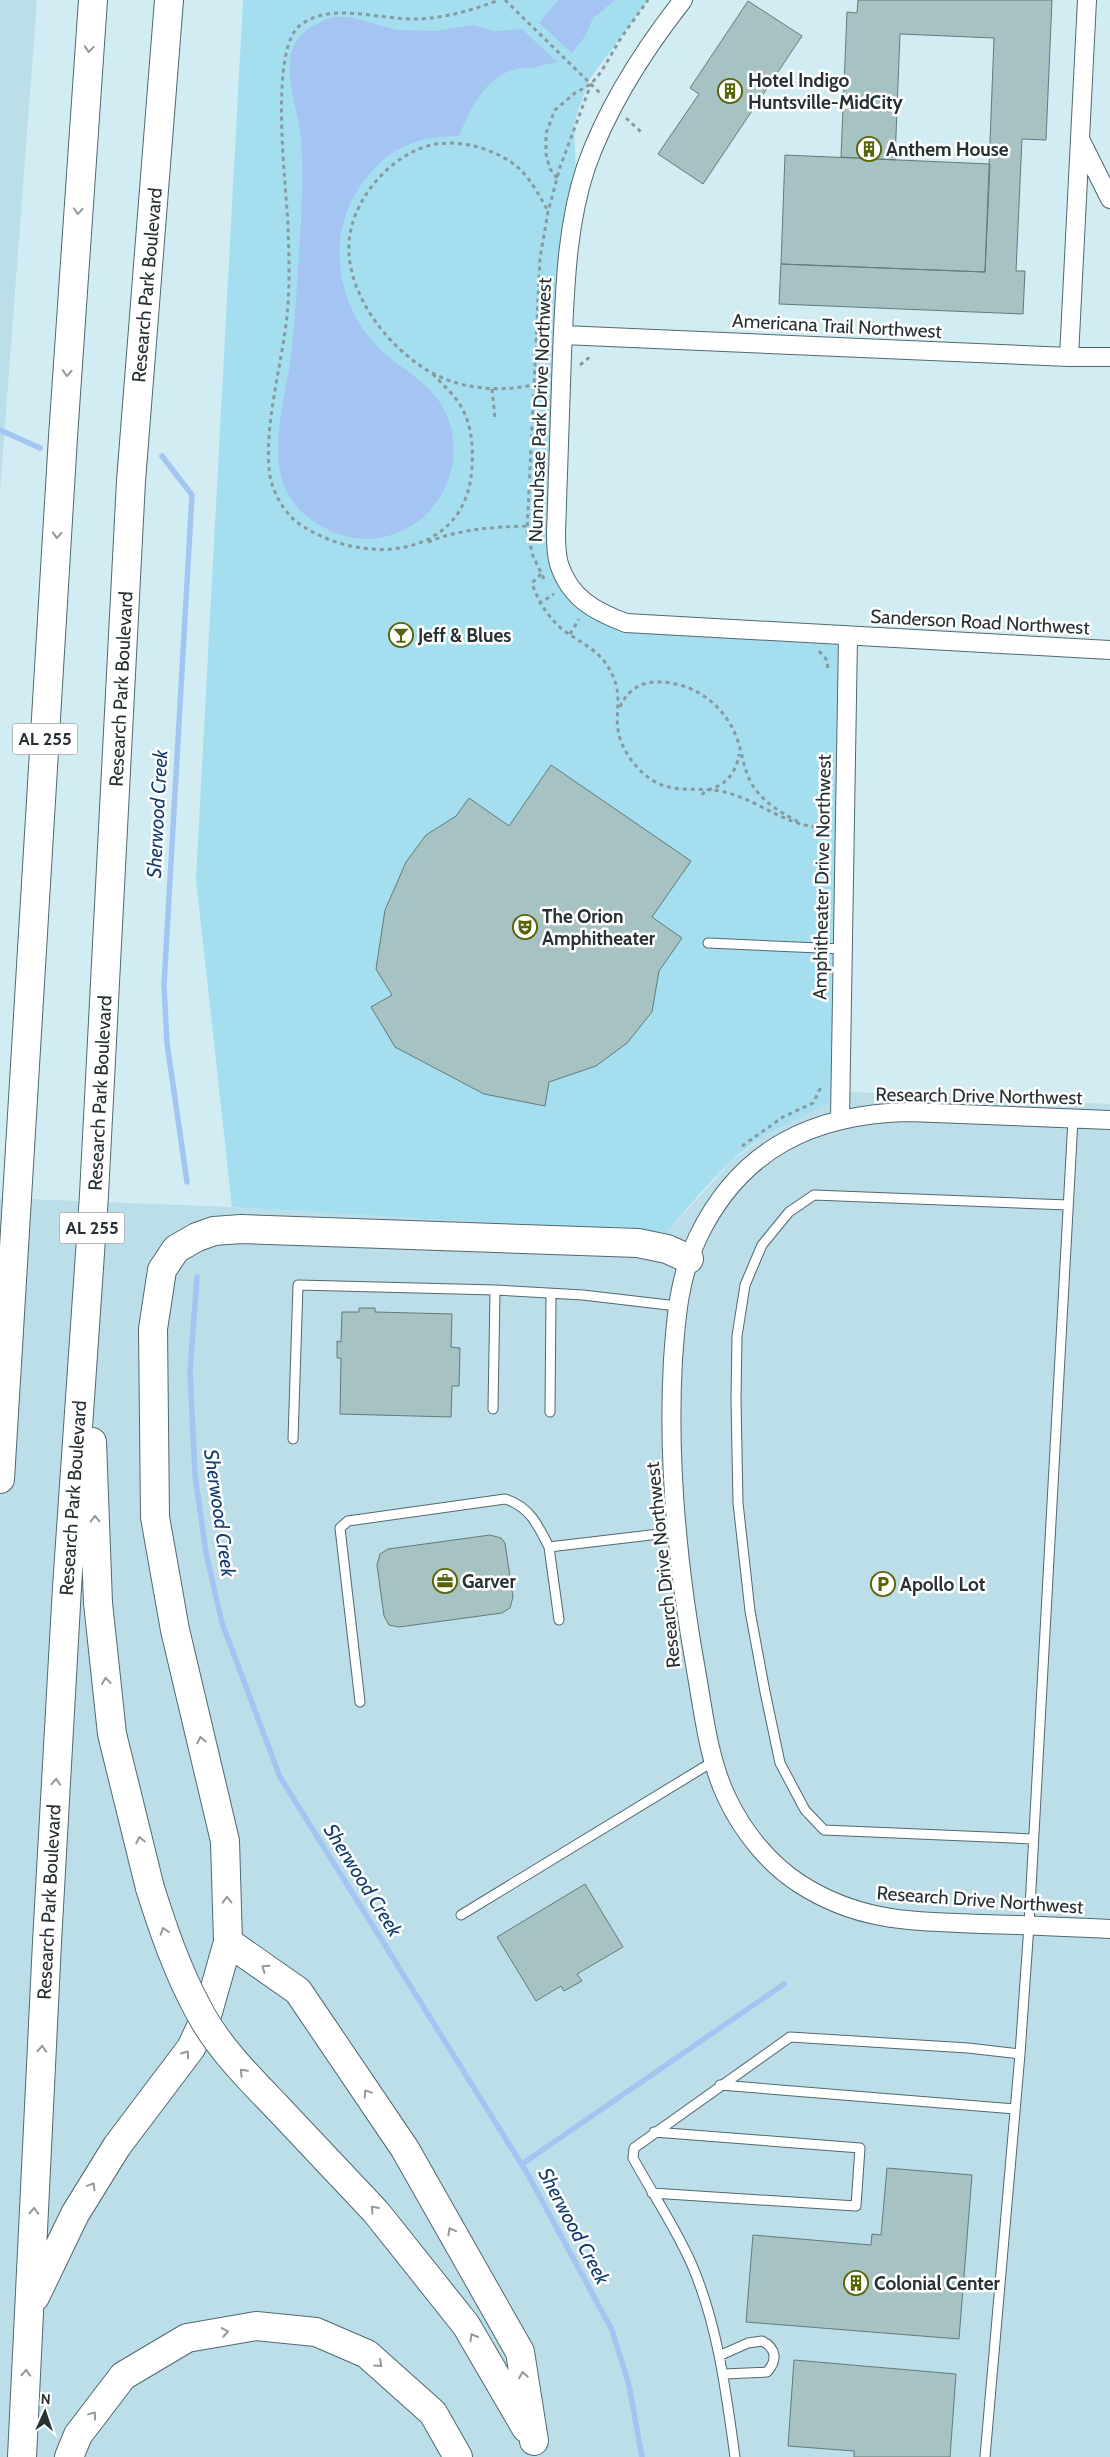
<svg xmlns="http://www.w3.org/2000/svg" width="1110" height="2457" viewBox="0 0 1110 2457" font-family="Cabin,sans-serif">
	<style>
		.built { fill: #bcdee8 }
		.green { fill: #a5dfef }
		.water { fill: #a4c5f2 }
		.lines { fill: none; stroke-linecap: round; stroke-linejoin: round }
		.stream { stroke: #a4c5f2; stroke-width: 5.5 }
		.building { fill: #a6c2c2; stroke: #627b7b }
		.lane-casing { stroke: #51686f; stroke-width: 11 }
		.street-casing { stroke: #51686f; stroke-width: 20 }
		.highway-casing { stroke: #51686f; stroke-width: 30 }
		.path { stroke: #869a9f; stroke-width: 3; stroke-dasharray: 4 4; stroke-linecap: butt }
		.lane { stroke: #fff; stroke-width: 9 }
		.street { stroke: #fff; stroke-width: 18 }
		.highway { stroke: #fff; stroke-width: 28 }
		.highway-bridge-casing { stroke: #51686f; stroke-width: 30; stroke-linecap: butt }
		.highway-bridge { stroke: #fff; stroke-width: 28 }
		.oneway { stroke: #93989a }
		.labels { text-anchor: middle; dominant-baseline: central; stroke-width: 5; stroke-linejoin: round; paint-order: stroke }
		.shield { fill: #fff; stroke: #686f71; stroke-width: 1 }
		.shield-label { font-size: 18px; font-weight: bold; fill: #273134 }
		.poi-label { font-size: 19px; font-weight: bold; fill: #273134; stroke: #fff; text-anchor: start }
		.street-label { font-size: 19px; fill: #273134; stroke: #fff }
		.water-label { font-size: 20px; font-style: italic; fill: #123c72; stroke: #fff }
	</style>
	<rect width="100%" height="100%" fill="#d1ecf3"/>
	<!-- built -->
	<path class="built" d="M0,0H37L0,491Z
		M832,1091L1110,1104V2457H0V1198L232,1207L665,1234L731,1162L763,1137L796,1118L829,1104Z"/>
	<!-- green -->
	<path class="green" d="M243,0H648L589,80L574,123L577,202L558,563L597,612L848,637L832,1091L829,1104C794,1119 758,1136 730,1162C707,1184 686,1210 665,1234L232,1207L196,879Z"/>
	<!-- water -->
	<path class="water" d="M558,0H615L593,18L586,35L572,53L539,23Z
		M333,17H350L397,30L436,31L472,25L495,31L522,29L558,63C550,63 544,65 536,67C529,69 521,67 513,70C484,78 470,111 459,136C415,137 390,147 363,182C324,234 336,308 382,351C404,371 432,384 445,411C473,469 430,540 364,539C345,538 326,531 310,519C257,479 284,411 291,356C296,311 298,267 301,222C302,195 303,167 301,140C299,113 283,73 293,48C300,31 316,23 333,17Z"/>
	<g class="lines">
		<!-- stream -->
		<path class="stream" d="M0,430L40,448
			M162,456L192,495L164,985L167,1043L187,1182
			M197,1277L190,1372L195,1475L206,1553L222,1623L280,1777L527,2173L612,2330L629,2385L642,2457
			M522,2164L784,1984"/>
	</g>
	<!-- building -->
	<path class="building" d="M858,0H1052L1046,140L1022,139L1016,271H1025L1023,314L779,304L781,264L985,272L994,38L900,34L895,160L841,157L847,12L857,13Z
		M748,1L802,36L703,184L658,154L699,94L690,88Z
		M785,155L990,164L985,272L781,264Z
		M551,765L691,861L652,917L682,938L659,971L652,1012L627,1043L596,1066L549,1082L545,1106L484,1094L395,1047L371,1007L392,995L376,969L385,910L406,862L426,835L456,816L469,798L509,826Z
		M359,1308H375V1312L452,1314L451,1347L460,1348L459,1386H452L451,1417L340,1414L341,1358H337V1341L341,1342L342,1312H359Z
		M490,1535L501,1538L505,1543L513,1597L510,1608L502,1613L399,1627L389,1625L384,1616L377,1565L380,1554L388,1549Z
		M585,1884L623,1947L577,1974L582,1981L564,1991L561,1986L536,2001L497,1937Z
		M887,2168L972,2175L959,2339L746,2322L753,2235L871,2245L872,2234L881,2235Z
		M794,2360L956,2374L950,2457H854V2451L788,2446Z"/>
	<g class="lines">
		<defs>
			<path id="lane" d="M708,943L842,949
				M493,1409L495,1290
				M550,1412L551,1294
				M293,1439L298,1285L495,1290L583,1295L677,1306
				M549,1547L559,1620
				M360,1702L340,1528L348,1521L505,1499C529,1506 538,1525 549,1547L676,1532
				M1033,1839L824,1830L805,1810L780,1763L765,1692L750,1611L738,1503L736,1399L737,1336L745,1285L762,1245L789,1212L814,1195L1068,1205
				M461,1915L714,1761
				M720,2085L1015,2109
				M652,2193L856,2206L860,2148L654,2132
				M721,2355L748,2343L762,2341C776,2348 778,2360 767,2372L724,2374
				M735,2457C726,2392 718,2326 692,2265C676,2228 652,2193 633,2158L634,2148L790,2037L968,2048L1020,2054
				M985,2457L1020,2054L1029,1925L1073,1119"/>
			<path id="street" d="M683,0C643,51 608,105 586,167C566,227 565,291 562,354C560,414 558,473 556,533C556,542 556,554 559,564C570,598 594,611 626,623L1110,650
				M1080,139L1110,199
				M563,335L1069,357H1110
				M1069,357L1087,0
				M840,1119L848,637
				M1110,1120L909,1112C814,1114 741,1148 698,1237C679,1277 676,1317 673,1360C667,1466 678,1572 697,1676C704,1716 709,1761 727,1798C743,1832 769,1864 800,1884C861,1923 914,1921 983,1924C1026,1925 1068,1927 1110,1929"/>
			<path id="highway" d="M92,1442L98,1603L112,1734L150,1888
				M0,1479L63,437L93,0
				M228,1942L298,1991L405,2149L520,2352L534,2441
				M277,2107L376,2212L466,2325L526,2428
				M35,2297L75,2214L117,2146L191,2048L208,2012L228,1942L225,1841L175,1630L155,1517L153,1329L162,1270L176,1249L197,1237L214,1231L241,1229L638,1243L667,1249L689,1259
				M22,2457L47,1942L67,1587L94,1195L131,481L169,0
				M69,2457L78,2435L123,2376L187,2338L256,2326L316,2332L367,2354L433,2413L458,2457"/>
		</defs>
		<!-- lane casing -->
		<use href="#lane" class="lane-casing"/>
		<!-- street casing -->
		<use href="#street" class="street-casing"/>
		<!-- highway casing -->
		<use href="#highway" class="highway-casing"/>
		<!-- path -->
		<path class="path" d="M505,0L600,93
			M626,118L642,133
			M557,178L550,169L546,154V133L555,110L575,93L591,84L601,72L621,38L648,0
			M580,365L592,355
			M433,374C443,385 456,396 463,410C472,428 473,447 472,467C467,561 360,567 298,523C282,511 270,487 269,468C265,422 282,363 287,316C290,287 289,255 288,226C286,182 270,60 297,28C327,0 378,20 417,19C446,18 473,10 499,0
			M545,382C499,395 448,390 410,358C377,332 346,286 349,242C352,203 383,164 419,149C449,136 490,146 515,165C530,177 539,195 548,211
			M492,389L495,418
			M428,542C460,529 493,527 527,526
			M541,574L532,583C538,601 547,616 562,629C577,641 592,646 604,661C630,696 609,713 622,744C629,760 642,775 657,783C678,793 698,787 720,791C760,799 783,827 827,828
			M544,579L533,556L527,531L540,258L548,212L560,167L591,84
			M539,604L554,594
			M570,634L579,619
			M819,651L827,660L828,671
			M620,707C626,692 640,682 656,682C691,681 723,703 736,736C743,753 743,770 753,786C763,802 784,815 801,823
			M702,795C706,789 710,790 716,787C730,781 737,768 739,754
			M742,1146L783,1117L813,1103L822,1085"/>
		<!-- lane -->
		<use href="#lane" class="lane"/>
		<!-- street -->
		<use href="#street" class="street"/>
		<!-- highway -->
		<use href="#highway" class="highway"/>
		<defs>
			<path id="highway-bridge" d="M150,1888C163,1929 177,1970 198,2009C217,2046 248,2077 277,2107"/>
		</defs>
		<!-- highway-bridge casing -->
		<use href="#highway-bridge" class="highway-bridge-casing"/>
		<!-- highway-bridge -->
		<use href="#highway-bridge" class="highway-bridge"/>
	</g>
	<!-- one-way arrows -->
	<defs><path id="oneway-chevron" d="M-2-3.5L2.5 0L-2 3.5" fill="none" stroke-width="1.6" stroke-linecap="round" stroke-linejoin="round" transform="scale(1.25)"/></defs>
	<g class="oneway">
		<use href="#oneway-chevron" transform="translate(89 49) rotate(94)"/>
		<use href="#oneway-chevron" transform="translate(78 211) rotate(94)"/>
		<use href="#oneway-chevron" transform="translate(67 373) rotate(94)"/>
		<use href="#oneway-chevron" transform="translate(57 535) rotate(93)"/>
		<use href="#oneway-chevron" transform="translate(95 1519) rotate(-92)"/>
		<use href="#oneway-chevron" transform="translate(106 1681) rotate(-96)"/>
		<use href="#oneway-chevron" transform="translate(201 1740) rotate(-103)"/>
		<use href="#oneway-chevron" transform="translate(56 1782) rotate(-87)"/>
		<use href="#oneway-chevron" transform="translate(140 1840) rotate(-103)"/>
		<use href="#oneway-chevron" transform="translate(227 1900) rotate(-92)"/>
		<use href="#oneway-chevron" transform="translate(164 1931) rotate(-108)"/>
		<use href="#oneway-chevron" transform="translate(265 1968) rotate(-145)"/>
		<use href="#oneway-chevron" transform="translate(42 2049) rotate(-87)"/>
		<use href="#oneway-chevron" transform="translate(186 2054) rotate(-55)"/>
		<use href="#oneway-chevron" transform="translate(243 2072) rotate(-134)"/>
		<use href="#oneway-chevron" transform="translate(367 2093) rotate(-124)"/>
		<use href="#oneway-chevron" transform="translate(92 2186) rotate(-59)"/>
		<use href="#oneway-chevron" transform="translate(374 2209) rotate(-132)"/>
		<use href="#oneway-chevron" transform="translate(34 2211) rotate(-87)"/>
		<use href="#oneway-chevron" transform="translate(451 2231) rotate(-119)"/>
		<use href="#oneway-chevron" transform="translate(225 2332) rotate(-10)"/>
		<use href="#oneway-chevron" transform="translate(473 2337) rotate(-120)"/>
		<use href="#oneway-chevron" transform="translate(379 2364) rotate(42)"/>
		<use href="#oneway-chevron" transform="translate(26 2373) rotate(-87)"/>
		<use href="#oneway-chevron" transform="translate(523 2375) rotate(-99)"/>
		<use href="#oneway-chevron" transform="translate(93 2415) rotate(-53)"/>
	</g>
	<!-- icons -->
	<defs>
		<symbol id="building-ring" viewBox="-11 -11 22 22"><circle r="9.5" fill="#fff" stroke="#586405" stroke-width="1.5"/><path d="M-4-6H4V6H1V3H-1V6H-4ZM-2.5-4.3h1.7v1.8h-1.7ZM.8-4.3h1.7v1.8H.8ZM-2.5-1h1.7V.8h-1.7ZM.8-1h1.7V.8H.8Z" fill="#586405"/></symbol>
		<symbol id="bar-ring" viewBox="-11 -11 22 22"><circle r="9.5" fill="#fff" stroke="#586405" stroke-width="1.5"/><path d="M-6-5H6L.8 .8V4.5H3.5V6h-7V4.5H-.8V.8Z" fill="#586405"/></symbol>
		<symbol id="theatre-ring" viewBox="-11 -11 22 22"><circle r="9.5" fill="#fff" stroke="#586405" stroke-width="1.5"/><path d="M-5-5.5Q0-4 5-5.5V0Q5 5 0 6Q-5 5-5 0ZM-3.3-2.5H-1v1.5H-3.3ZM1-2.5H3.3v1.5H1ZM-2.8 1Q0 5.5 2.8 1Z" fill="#586405"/></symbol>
		<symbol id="office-ring" viewBox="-11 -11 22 22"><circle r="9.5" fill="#fff" stroke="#586405" stroke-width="1.5"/><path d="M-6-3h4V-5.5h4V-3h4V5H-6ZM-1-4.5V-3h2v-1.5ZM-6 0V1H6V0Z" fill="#586405"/></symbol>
		<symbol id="parking-ring" viewBox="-11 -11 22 22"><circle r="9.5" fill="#fff" stroke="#586405" stroke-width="1.5"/><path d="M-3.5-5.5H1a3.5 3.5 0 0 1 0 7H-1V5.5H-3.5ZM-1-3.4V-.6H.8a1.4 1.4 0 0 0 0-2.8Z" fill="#586405"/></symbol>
	</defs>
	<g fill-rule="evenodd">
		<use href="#building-ring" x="716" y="77" width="28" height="28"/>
		<use href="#building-ring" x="855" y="135" width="28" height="28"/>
		<use href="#bar-ring" x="387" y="621" width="28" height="28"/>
		<use href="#theatre-ring" x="511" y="913" width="28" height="28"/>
		<use href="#office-ring" x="431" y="1567" width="28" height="28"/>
		<use href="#parking-ring" x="869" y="1570" width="28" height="28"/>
		<use href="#building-ring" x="842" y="2269" width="28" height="28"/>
	</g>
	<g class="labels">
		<!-- shield labels -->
		<g class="shield">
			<rect x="12.5" y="723.5" width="65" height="31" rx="4"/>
			<rect x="59.5" y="1212.5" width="65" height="31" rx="4"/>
		</g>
		<g class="shield-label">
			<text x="45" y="739">AL 255</text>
			<text x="92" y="1228">AL 255</text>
		</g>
		<!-- poi labels -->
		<g class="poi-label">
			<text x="748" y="80">Hotel Indigo<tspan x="748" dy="22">Huntsville-MidCity</tspan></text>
			<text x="886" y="149">Anthem House</text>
			<text x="418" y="635">Jeff &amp; Blues</text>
			<text x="542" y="916">The Orion<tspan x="542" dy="22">Amphitheater</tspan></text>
			<text x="462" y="1581">Garver</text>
			<text x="900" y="1584">Apollo Lot</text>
			<text x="874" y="2283">Colonial Center</text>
		</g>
		<!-- street labels -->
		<g class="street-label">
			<text transform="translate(147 285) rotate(-85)">Research Park Boulevard</text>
			<text transform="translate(837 326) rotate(3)">Americana Trail Northwest</text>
			<text transform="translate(540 410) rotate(-88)">Nunnuhsae Park Drive Northwest</text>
			<text transform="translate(980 622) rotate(3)">Sanderson Road Northwest</text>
			<text transform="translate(121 689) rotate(-87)">Research Park Boulevard</text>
			<text transform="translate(822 877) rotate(-89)">Amphitheater Drive Northwest</text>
			<text transform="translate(100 1093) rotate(-87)">Research Park Boulevard</text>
			<text transform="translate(979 1096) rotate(1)">Research Drive Northwest</text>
			<text transform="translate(73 1498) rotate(-86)">Research Park Boulevard</text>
			<text transform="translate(663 1565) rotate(-96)">Research Drive Northwest</text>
			<text transform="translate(980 1900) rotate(4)">Research Drive Northwest</text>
			<text transform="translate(49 1902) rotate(-87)">Research Park Boulevard</text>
		</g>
		<!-- water labels -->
		<g class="water-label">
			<text transform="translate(157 814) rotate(-87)">Sherwood Creek</text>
			<text transform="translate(220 1513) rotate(82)">Sherwood Creek</text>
			<text transform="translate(363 1880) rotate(58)">Sherwood Creek</text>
			<text transform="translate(574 2226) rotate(62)">Sherwood Creek</text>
		</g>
	</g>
	<!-- north arrow -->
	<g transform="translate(45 2412) rotate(3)" stroke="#ffffff" stroke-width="4" paint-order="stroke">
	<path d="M0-4L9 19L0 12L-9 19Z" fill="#273134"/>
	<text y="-8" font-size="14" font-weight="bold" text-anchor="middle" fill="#273134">N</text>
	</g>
</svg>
